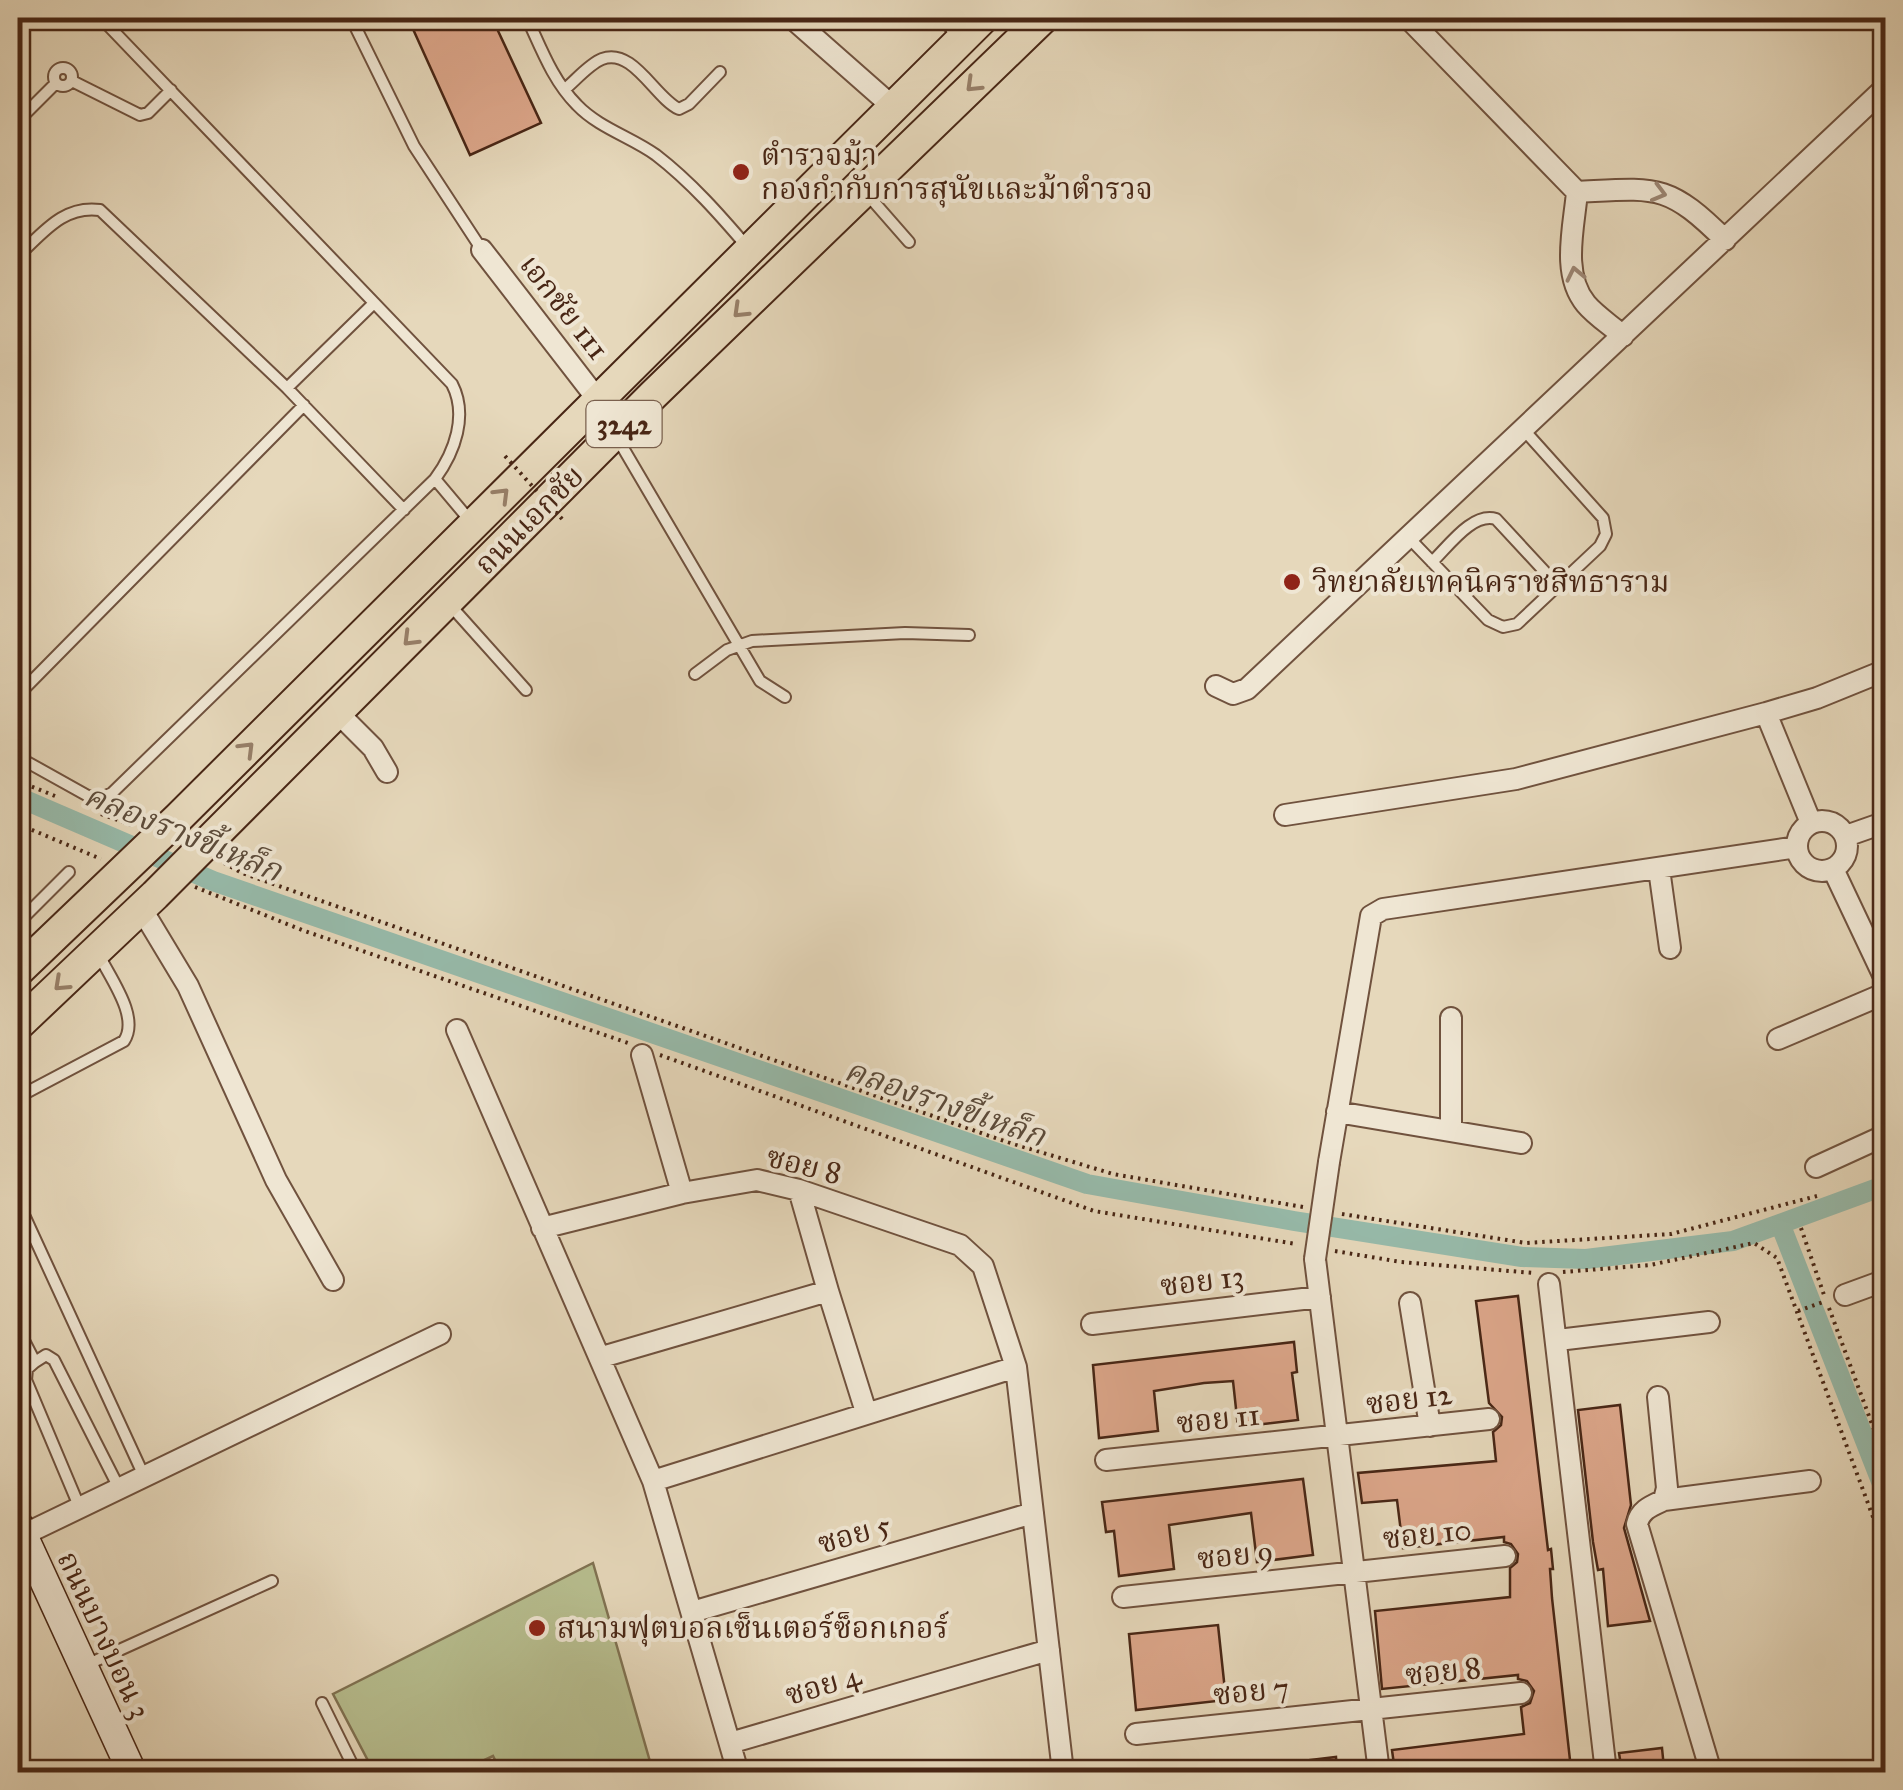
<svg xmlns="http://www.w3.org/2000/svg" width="1903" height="1790" viewBox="0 0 1903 1790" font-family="'IM FELL Great Primer','Noto Serif Thai',serif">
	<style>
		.green { fill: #b7be8f; stroke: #807252; stroke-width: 2.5 }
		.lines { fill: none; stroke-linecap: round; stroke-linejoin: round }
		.canal { stroke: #97bbab; stroke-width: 20 }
		.building { fill: #dca68a; stroke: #482615; stroke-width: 2.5 }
		.service-casing { stroke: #70523e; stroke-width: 14 }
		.minor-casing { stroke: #70523e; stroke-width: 24 }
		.secondary-casing { stroke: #482615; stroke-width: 31 }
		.primary-casing { stroke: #482615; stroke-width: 34 }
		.path { stroke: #482615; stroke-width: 4; stroke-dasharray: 2.5 5; stroke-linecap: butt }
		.service { stroke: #efe6d3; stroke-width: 10 }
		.minor { stroke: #efe6d3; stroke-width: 20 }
		.secondary { stroke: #efe6d3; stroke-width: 28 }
		.primary { stroke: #e6d8bb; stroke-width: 30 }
		.minor-bridge-casing { stroke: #70523e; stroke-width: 24; stroke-linecap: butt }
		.path-bridge { stroke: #482615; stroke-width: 4; stroke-dasharray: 2.5 5; stroke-linecap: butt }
		.minor-bridge { stroke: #efe6d3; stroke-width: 20 }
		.oneway { stroke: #977f68 }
		.oneway2 { stroke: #9c8674 }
		.poi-dot { fill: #8f2418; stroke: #efe6d3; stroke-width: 4 }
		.labels { text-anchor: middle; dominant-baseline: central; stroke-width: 8; stroke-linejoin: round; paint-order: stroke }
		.shield { fill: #efe6d3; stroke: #7a604e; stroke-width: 2.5 }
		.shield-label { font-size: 28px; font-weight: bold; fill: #482615 }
		.poi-label { font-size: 30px; fill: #482615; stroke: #efe6d3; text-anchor: start }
		.street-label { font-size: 30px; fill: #482615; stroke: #efe6d3 }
		.water-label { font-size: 32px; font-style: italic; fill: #5c4b3a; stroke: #efe6d3 }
	</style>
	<rect width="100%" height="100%" fill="#e6d8bb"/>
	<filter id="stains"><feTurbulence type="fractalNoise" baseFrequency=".002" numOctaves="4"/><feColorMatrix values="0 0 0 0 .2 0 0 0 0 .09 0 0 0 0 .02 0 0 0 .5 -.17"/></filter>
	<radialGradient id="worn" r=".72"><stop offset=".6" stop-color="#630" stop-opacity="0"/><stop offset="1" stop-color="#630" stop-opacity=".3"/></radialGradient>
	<!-- green -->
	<path class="green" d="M593,1563L653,1772H501L493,1756L459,1772H374L333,1694Z"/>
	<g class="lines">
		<!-- canal -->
		<path class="canal" d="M18,797L213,881L1087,1184L1294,1221L1522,1257L1586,1259L1733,1241L1886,1185
			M1781,1226L1886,1494"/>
	</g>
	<!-- building -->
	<path class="building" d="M408,18H492L541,123L470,155Z
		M1518,1296L1548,1550L1551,1549L1553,1569H1550L1552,1598L1571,1769L1528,1772V1764L1456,1772H1395L1392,1750L1524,1734L1521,1707L1530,1703L1534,1691L1527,1681L1518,1679V1675L1382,1689L1375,1611L1510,1597V1568L1517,1562L1518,1554L1511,1544L1504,1542V1537L1403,1548L1397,1500L1362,1503L1358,1473L1496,1461L1493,1432L1501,1425L1502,1417L1489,1403L1476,1301Z
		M1294,1342L1297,1372L1292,1373L1298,1420L1238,1427L1233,1381L1204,1383L1154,1391L1158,1431L1099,1438L1093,1365Z
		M1620,1405L1631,1505L1624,1528L1650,1621L1608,1626L1603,1569L1598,1570L1593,1542L1578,1410Z
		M1303,1479L1313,1555L1257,1562L1251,1513L1169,1525L1174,1569L1119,1576L1114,1531L1106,1532L1102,1502Z
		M1218,1625L1226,1700L1136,1710L1129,1634Z
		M1662,1748L1664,1768L1622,1772L1619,1753Z
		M1336,1757L1337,1772H1294L1293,1762Z"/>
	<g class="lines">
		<defs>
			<path id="service" d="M351,18L414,146L482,250
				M527,18C541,48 553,81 577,105C599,128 631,137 656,155C691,182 720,215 749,249
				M853,18L866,24L880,18
				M940,18L961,38
				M54 77a9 9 0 1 1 18 0a9 9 0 1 1-18 0Z
				M72,81L140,115L148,113L171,90
				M565,89C575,81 589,64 602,59C633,47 655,98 679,109L689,104L720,72
				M18,121L56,83
				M867,194L909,242
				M18,256C43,233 63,205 100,210L287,388L404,510
				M287,388L374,303
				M616,436L760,681L785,697
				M435,479L472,523
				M1410,539L1488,620L1503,627L1517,624L1600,546L1606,534L1603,518L1524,430
				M1432,562C1448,547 1472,512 1496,519L1558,586
				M450,605L526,690
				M695,674L727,650L752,641L905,633L969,635
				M18,695L304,405
				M18,757L88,796L101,798L112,793L435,479C455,452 468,415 452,384L101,18
				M18,923L69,872
				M18,1097L124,1041C140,1017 110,978 99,955
				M18,1202L144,1476
				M18,1329L35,1362L46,1355L54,1360L119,1488
				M35,1362L27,1369L26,1380L79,1506
				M84,1666L272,1581
				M322,1703L356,1772"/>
			<path id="minor" d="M792,18L893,107
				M1408,18L1577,192C1655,188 1667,182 1725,240
				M1577,192C1574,227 1561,274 1586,304C1596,316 1612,326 1623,336
				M482,250L598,400
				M1216,686L1233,694L1247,689L1886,87
				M337,712L373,748L387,772
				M1766,713L1811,823
				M1285,815L1516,779L1766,713L1817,698L1886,670
				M1797 846a25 25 0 1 1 50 0a25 25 0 1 1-50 0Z
				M1846,836L1886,822
				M1659,869L1670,948
				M1833,869L1886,981
				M141,908L188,986L276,1180L333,1280
				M457,1030L653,1481L738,1772
				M1778,1039L1886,993
				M642,1055L682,1193
				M1337,1112L1521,1143
				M1451,1131V1018
				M1329,1162L1371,916L1383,909L1797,847
				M1816,1167L1886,1135
				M799,1190L828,1291
				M542,1228L682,1193L757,1180L799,1190L960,1245L983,1266L1016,1367L1063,1772
				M1315,1259L1379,1772
				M1549,1284L1606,1772
				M1845,1295L1886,1280
				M1410,1303L1430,1426
				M1092,1324L1320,1297
				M1558,1340L1709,1322
				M602,1357L828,1291L866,1412
				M1658,1397L1667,1488L1664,1500C1651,1506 1640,1510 1637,1524L1711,1772
				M1106,1460L1489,1419
				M653,1481L1016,1367
				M1664,1500L1810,1481
				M23,1535L440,1334
				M1123,1597L1505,1556
				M692,1612L1033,1513
				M1136,1734L1521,1693
				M730,1743L1049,1650"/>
			<path id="secondary" d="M18,1524L132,1772"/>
			<path id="primary" d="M18,971L178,818L983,18
				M18,1025L155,895L653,395L1043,18"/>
		</defs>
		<!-- service casing -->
		<use href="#service" class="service-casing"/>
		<!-- minor casing -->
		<use href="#minor" class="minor-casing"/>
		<!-- secondary casing -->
		<use href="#secondary" class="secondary-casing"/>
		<!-- primary casing -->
		<use href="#primary" class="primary-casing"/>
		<!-- path -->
		<path class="path" d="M18,781L55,796
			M101,814L134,826
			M18,824L101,859
			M224,863L242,873L1004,1141L1113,1174L1303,1207
			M195,887L302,930L628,1043
			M660,1055L1094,1211L1296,1244
			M1342,1214L1526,1243L1671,1234L1817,1196
			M1801,1228L1824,1295
			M1335,1251L1401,1262L1534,1273
			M1563,1272L1650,1265L1754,1243L1777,1258L1886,1552
			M1829,1308L1886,1462
			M1798,1311L1826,1301"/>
		<!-- service -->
		<use href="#service" class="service"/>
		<!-- minor -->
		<use href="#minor" class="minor"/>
		<!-- secondary -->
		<use href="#secondary" class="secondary"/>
		<!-- primary -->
		<use href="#primary" class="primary"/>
		<defs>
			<path id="minor-bridge" d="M1315,1259L1329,1162"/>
		</defs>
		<!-- minor-bridge casing -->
		<use href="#minor-bridge" class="minor-bridge-casing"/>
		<!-- path-bridge -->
		<path class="path-bridge" d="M505,456L563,520"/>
		<!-- minor-bridge -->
		<use href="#minor-bridge" class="minor-bridge"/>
	</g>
	<!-- one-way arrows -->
	<defs><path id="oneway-chevron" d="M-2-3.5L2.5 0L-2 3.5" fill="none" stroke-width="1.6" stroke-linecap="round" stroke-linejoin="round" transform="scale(2.5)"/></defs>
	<g class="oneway">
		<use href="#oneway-chevron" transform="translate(973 85) rotate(136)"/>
		<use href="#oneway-chevron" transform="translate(740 311) rotate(136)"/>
		<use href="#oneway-chevron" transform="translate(502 495) rotate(-45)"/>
		<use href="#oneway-chevron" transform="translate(410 639) rotate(135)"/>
		<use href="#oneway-chevron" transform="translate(247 749) rotate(-45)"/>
		<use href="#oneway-chevron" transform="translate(61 984) rotate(137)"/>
	</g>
	<g class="oneway2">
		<use href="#oneway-chevron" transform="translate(1659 193) rotate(15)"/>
		<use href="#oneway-chevron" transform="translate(1575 274) rotate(-102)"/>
	</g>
	<!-- markers -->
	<g class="poi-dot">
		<circle cx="741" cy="172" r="10"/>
		<circle cx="1292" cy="582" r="10"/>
		<circle cx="537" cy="1628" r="10"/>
	</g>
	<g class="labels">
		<!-- shield labels -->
		<rect class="shield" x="586.5" y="401" width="75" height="46" rx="8"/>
		<g class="shield-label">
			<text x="624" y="424">3242</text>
		</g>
		<!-- poi labels -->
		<g class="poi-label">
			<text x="761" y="155">ตำรวจม้า<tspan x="761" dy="34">กองกำกับการสุนัขและม้าตำรวจ</tspan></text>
			<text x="1312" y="582">วิทยาลัยเทคนิคราชสิทธาราม</text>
			<text x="557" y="1628">สนามฟุตบอลเซ็นเตอร์ซ็อกเกอร์</text>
		</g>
		<!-- street labels -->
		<g class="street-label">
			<text transform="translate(564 307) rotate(52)">เอกชัย 111</text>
			<text transform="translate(529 520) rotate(-45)">ถนนเอกชัย</text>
			<text transform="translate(804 1165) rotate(14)">ซอย 8</text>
			<text transform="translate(1202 1281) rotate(-7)">ซอย 13</text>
			<text transform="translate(1409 1399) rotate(-7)">ซอย 12</text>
			<text transform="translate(1218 1419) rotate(-6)">ซอย 11</text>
			<text transform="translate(854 1534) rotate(-16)">ซอย 5</text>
			<text transform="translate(1427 1534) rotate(-6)">ซอย 10</text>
			<text transform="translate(1235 1555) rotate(-6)">ซอย 9</text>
			<text transform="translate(104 1635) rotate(65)">ถนนบางบอน 3</text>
			<text transform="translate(1443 1671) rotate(-6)">ซอย 8</text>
			<text transform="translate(823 1685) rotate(-16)">ซอย 4</text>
			<text transform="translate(1251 1691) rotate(-6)">ซอย 7</text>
		</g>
		<!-- water labels -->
		<g class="water-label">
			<text transform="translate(183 833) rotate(22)">คลองรางขี้เหล็ก</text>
			<text transform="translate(945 1103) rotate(19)">คลองรางขี้เหล็ก</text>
		</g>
	</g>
	<!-- margin -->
	<rect width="1903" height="1790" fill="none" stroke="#e6d8bb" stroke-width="60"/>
	<rect x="20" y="20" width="1863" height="1750" fill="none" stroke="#482615" stroke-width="5"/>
	<rect x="30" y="30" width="1843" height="1730" fill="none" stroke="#482615" stroke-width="2.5"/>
	<rect width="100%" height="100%" filter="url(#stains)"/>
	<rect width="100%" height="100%" fill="url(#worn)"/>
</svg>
